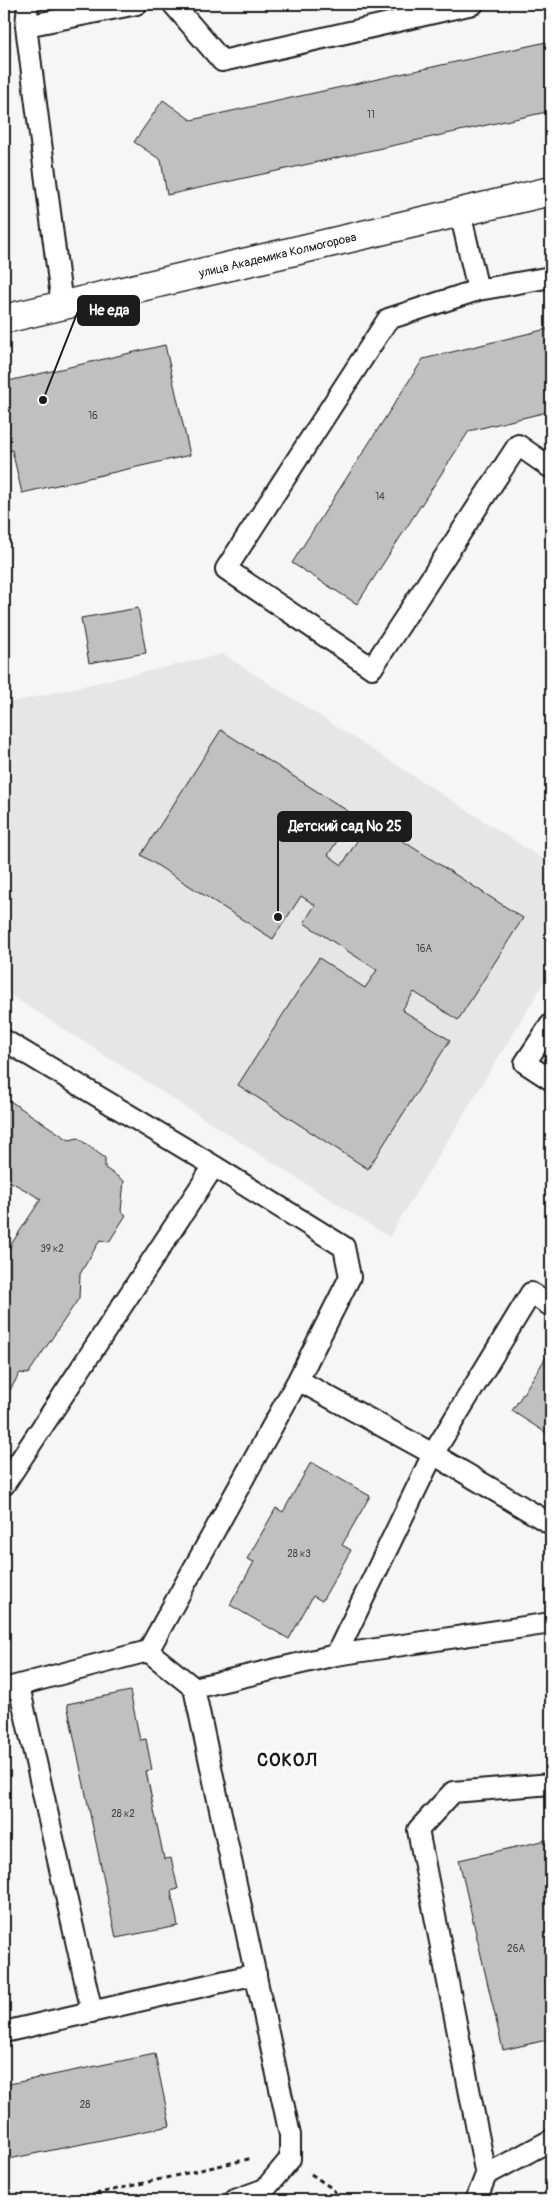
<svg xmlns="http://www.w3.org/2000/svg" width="555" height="2204" viewBox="0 0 555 2204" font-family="Pangolin,sans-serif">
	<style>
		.built { fill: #e6e6e6 }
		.building { fill: #c0c0c0; stroke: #1c1c1c }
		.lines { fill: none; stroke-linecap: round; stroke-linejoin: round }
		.service-casing { stroke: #1c1c1c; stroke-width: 24 }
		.minor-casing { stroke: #1c1c1c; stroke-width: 31 }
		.path { stroke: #1c1c1c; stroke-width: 3; stroke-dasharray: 5 4; stroke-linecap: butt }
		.service { stroke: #fff; stroke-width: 20 }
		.minor { stroke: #fff; stroke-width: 28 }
		.labels { text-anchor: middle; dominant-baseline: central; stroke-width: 5; stroke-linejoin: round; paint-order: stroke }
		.number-label { font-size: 10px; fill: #454545 }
		.street-label { font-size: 12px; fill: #1c1c1c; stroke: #fff }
		.district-label { font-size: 18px; font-weight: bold; letter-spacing: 1px; fill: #1c1c1c; stroke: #fff }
		.leader { fill: none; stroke: #1c1c1c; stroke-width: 2 }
		.callout-dot { fill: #1c1c1c; stroke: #fff; stroke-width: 2 }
		.callout { fill: #1c1c1c; stroke: #1c1c1c; stroke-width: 2 }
		.callout-label { font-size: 14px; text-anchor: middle; font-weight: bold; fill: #fff }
	</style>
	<rect width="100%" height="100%" fill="#f6f6f6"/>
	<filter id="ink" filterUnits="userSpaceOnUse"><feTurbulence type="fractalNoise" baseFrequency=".02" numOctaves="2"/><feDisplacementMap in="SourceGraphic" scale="10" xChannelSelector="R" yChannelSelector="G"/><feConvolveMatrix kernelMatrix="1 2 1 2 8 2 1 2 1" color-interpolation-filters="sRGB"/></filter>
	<g filter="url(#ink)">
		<!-- built -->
		<path class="built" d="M223,654L551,864V971L389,1237L4,991V704Z"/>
		<!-- building -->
		<path class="building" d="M551,41V111L167,195L161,160L134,142L163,100L191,120Z
			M551,328V411L469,431L357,604L292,563L423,359Z
			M165,345L190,455L22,493L12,450L4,452V382Z
			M138,608L146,653L89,663L81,618Z
			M221,730L354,815L328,855L342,865L370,820L523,918L458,1020L414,992L402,1010L450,1040L368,1169L238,1085L319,958L365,988L377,970L304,923L315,905L301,896L273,939L141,855Z
			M4,1097L69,1140L78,1138L105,1158V1168L124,1181L121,1211L126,1215L109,1242L100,1240L80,1274L79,1298L28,1374L20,1373L4,1400V1255L41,1199L13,1183L4,1181Z
			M550,1351H551V1436L512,1411Z
			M311,1462L370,1496L342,1545L351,1550L322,1601L313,1596L289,1639L230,1605L254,1562L247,1559L276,1508L283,1512Z
			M130,1691L140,1740L146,1739L152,1770L146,1771L164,1859L171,1858L178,1889L171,1891L178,1926L116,1938L67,1704Z
			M551,1839V2039L503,2050L459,1860Z
			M155,2054L170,2126L4,2160V2085Z"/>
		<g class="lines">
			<defs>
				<path id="service" d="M173,4L222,61L473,4
					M26,26L28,4
					M460,212L478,290
					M551,277L478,290L388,319L226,569L372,668L518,445L551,468
					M62,305L26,26L137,4
					M551,1024L525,1063L551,1080
					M4,1040L214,1166L344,1247L350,1277L298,1380L148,1651L4,1689
					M298,1380L433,1454L551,1524
					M4,1485L214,1166
					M148,1651L194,1688
					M336,1655L433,1454L531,1293L551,1306
					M19,1686L92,2012
					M4,2032L256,1974
					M486,2175L418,1830L453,1792L551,1784
					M235,2200L265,2189L290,2159V2135L194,1688L336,1655L551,1623
					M476,2200L486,2175L551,2140"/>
				<g id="minor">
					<path id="s1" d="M4,319L551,191"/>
				</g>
			</defs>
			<!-- service casing -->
			<use href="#service" class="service-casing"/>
			<!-- minor casing -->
			<use href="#minor" class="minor-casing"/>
			<!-- path -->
			<path class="path" d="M311,2174L333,2189L339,2200
				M69,2200L253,2158"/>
			<!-- service -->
			<use href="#service" class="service"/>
			<!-- minor -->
			<use href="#minor" class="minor"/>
		</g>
	</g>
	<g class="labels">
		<!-- number labels -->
		<g class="number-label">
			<text x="371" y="115">11</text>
			<text x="93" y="416">16</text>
			<text x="380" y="497">14</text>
			<text x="424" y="949">16А</text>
			<text x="52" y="1249">39 к2</text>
			<text x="299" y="1554">28 к3</text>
			<text x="123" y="1814">28 к2</text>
			<text x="516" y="1949">26А</text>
			<text x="85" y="2105">28</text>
		</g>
		<!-- street labels -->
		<g class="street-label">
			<text stroke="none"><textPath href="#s1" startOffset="281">улица Академика Колмогорова</textPath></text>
		</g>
		<!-- district labels -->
		<g class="district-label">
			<text x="287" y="1760">СОКОЛ</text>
		</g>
	</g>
	<!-- callouts -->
	<path class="leader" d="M43 400L78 311M278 917L278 827"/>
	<g class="callout-dot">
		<circle cx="43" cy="400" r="5"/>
		<circle cx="278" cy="917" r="5"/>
	</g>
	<g class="callout">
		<rect x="78" y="296" width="61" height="29" rx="5"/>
		<rect x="278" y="812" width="133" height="29" rx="5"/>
	</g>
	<g class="callout-label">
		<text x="109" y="315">Не еда</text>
		<text x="345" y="831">Детский сад № 25</text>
	</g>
	<!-- margin -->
	<rect width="555" height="2204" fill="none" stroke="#fff" stroke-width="20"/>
	<rect x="10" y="10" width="535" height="2184" fill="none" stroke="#1c1c1c" stroke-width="2" filter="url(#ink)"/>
</svg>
